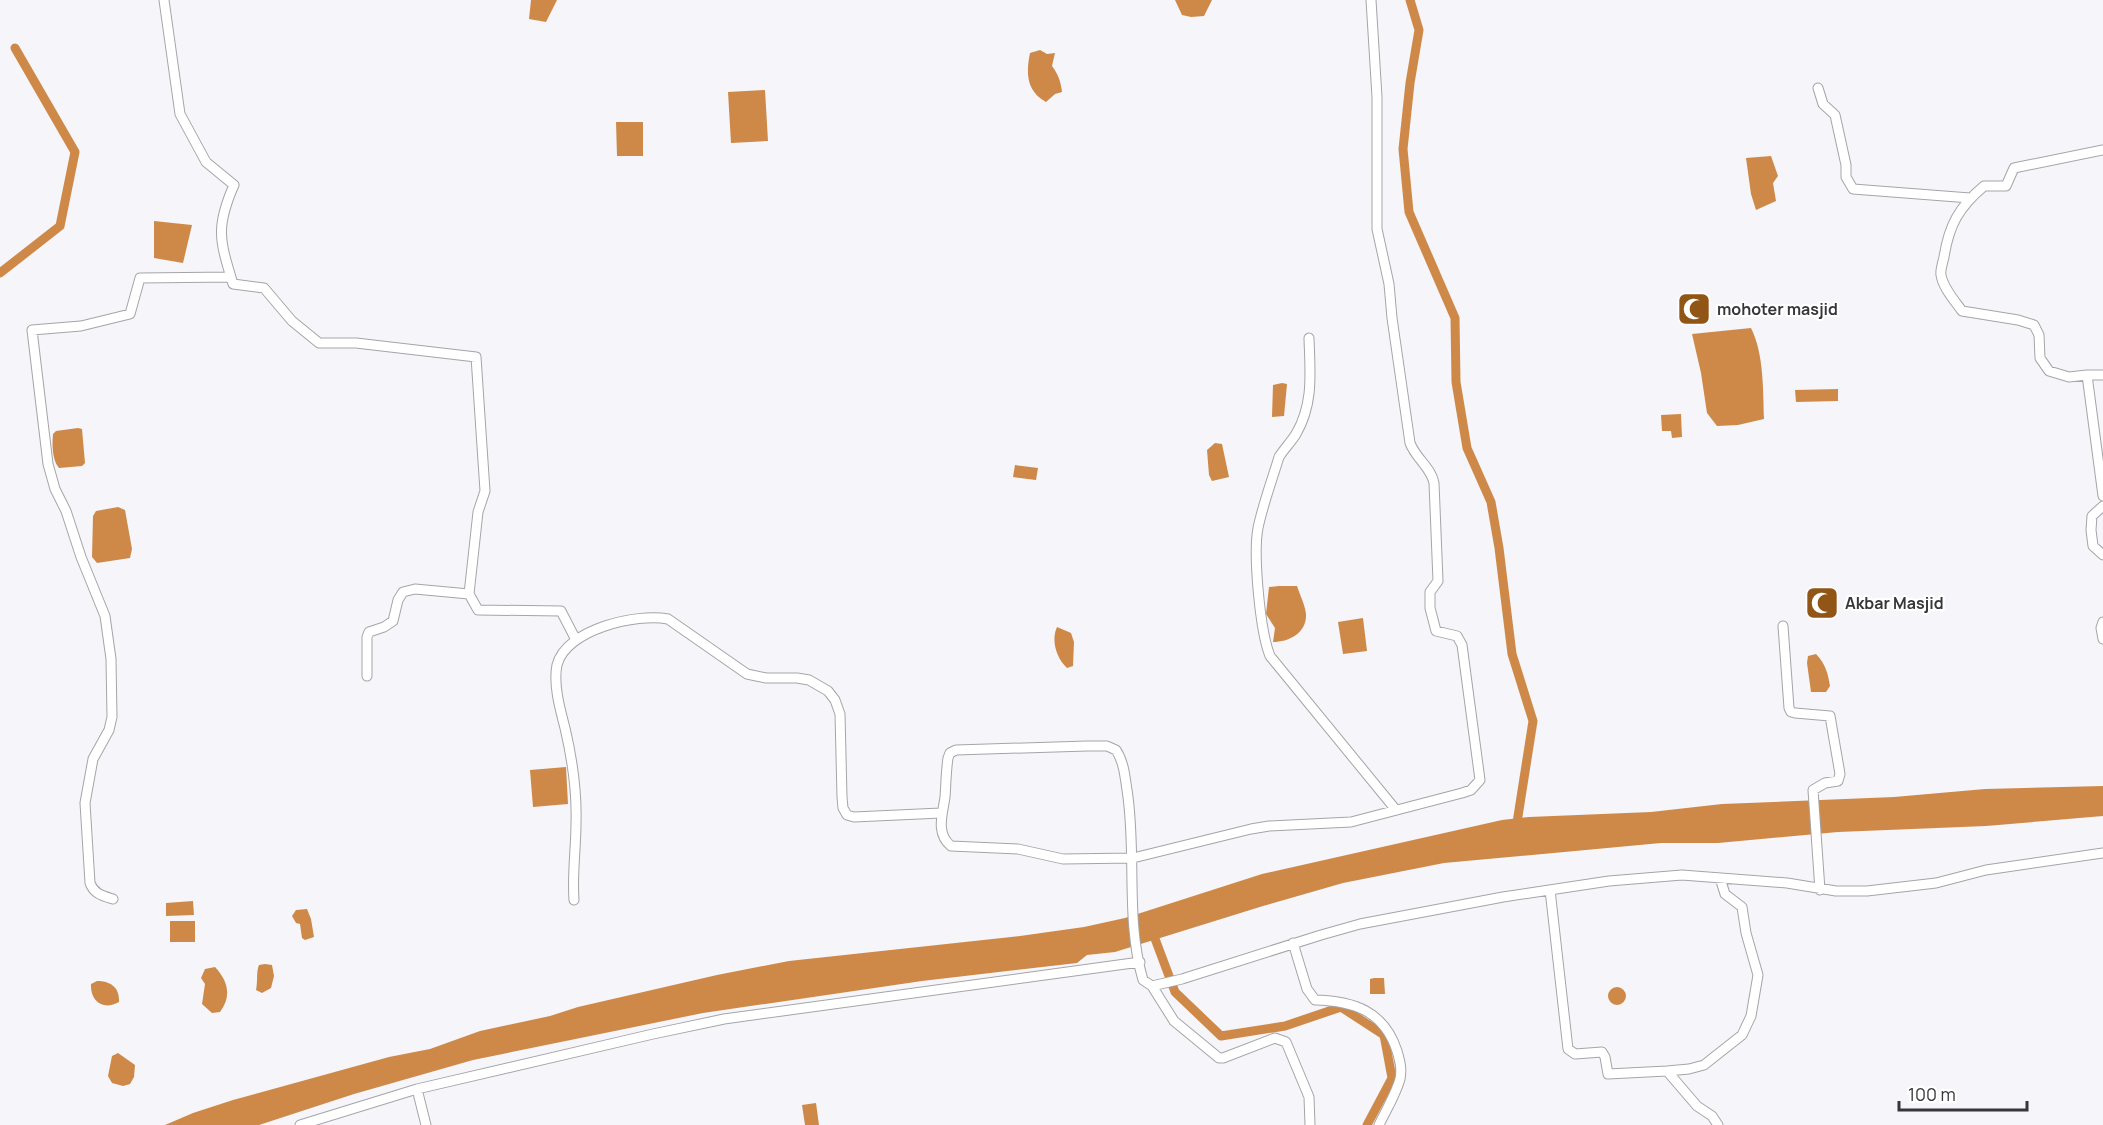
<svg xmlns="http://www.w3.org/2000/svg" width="2103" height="1125" viewBox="0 0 2103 1125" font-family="Manrope,sans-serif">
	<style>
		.water { fill: #ce8948 }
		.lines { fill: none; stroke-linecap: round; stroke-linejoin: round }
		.canal { stroke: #ce8948; stroke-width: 9 }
		.minor-casing { stroke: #a5a5a9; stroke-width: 11 }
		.minor { stroke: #fff; stroke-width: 9 }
		.labels { text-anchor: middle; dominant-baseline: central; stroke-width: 4.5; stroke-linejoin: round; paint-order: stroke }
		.poi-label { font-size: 16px; font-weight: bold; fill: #373739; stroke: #fff; text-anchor: start }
	</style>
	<rect width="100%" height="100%" fill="#f5f5fa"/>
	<!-- water -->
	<path class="water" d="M531,0H557L546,22L529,19Z
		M1175,0H1212L1204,16L1191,17L1182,15Z
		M1040,50L1047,54L1055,53L1052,66C1058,74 1061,82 1062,92L1055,94L1046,102C1026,91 1026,73 1030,53Z
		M765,90L768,141L731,143L728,92Z
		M616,122H643V156H617Z
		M1771,156L1778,176L1773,183L1776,201L1756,210L1751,194L1746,158Z
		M154,221L192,225L183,263L154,258Z
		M1751,328C1764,354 1763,390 1764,419L1738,425L1717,426L1707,413L1701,373L1692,334Z
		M1282,383L1287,384L1284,416L1272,417L1273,385Z
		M1838,389V401L1796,402L1795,390Z
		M1681,414L1682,437L1672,438L1671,431H1662L1661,415Z
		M78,428L82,429L85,463L82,466L59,468C52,460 52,444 53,434L56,431Z
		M1215,443L1222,444L1229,477L1212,481L1209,475L1207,450Z
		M1015,465L1038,468L1036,480L1013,477Z
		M118,507L125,510L132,549L130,558L97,563L92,557L93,516L96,511Z
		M1279,586H1297C1300,595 1305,605 1306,614C1307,633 1289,642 1273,642L1275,628L1266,614L1269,587Z
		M1363,618L1367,651L1343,654L1338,622Z
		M1057,627L1071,633L1074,642L1073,666L1067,668C1056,658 1051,640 1057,627Z
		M1816,654C1825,663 1828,673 1830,686L1826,692H1811L1807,663L1808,656Z
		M566,767L568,804L533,807L530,770Z
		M2103,786V816L1986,826L1838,832L1718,843H1661L1444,863L1343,883L1263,906L1115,952L1087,955L1077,963L922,981L703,1013L473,1060L354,1094L259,1125H165L193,1113L233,1100L389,1057L430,1049L480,1031L550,1016L578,1007L717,975L789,961L1020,936L1084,927L1125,918L1262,874L1502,820L1529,817L1651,812L1722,804L1894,797L1985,789Z
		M193,901L194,915L166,916V903Z
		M307,909L311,919L314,937L305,940L302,938L300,924L296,923L292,916L296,910Z
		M170,921H195V942H170Z
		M265,964L272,965L274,976L271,988L262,993L256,990C258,981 256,972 259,965Z
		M215,967C228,981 232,996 220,1012L212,1013L202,1004L205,984L201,978L205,969Z
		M1374,978H1384L1385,994H1370V979Z
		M97,981C110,981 120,987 119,1002C103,1011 90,1001 91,984Z
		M1608 996a9 9 0 1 1 18 0a9 9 0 1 1-18 0Z
		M118,1053L135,1065L134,1077L130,1084L123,1086L112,1083L108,1076L112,1056Z
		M816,1103L819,1125H805L802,1105Z"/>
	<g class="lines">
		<!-- canal -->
		<path class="canal" d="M1410,0L1419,30L1410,83L1403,149L1409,212L1455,318L1456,382L1467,448L1491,502L1499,548L1512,654L1533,721L1516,829
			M0,273L60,226L75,152L15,48
			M1151,928L1175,992L1221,1036L1285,1026L1341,1007L1384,1035L1392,1078L1367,1125"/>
		<defs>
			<path id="minor" d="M164,0L180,114L206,162L234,185C215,228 220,241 233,284L264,288L292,321L319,343H356L476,357L485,491L478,512L469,594L478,610L561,611L576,640
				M1818,88L1823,104L1835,115L1846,165V177L1853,189L1970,198
				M2103,150L2014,168L2006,186H1984C1959,207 1949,225 1944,257C1943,262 1940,270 1941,275C1943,288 1955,301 1962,311L2018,320L2034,325L2039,335L2040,358L2049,371L2069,377L2087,375L2103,496
				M1309,338C1310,372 1314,403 1296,434C1291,442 1284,449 1279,457C1272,480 1263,504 1258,528C1253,555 1260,631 1270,656L1396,810
				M2087,375H2103
				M2103,506L2092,516L2091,530L2093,546L2103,555
				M2103,622L2101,628L2103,639
				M1783,626L1789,708L1791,712L1795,713L1830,716L1840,774L1838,781L1825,783L1813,790L1820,890
				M367,676V637L369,632L384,627L393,621L398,600L403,592L415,589L469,594
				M1550,890L1568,1049L1575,1054L1602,1052L1605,1057L1608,1074L1667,1071
				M113,899C103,896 94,894 90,883L85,803L93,759L109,730L112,717L111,659L105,616L81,557L66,511L55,489L48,464L32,330L81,326L130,314L140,278L231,277
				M574,900C572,874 576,849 576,823C577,791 572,758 565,728C560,709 553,684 557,665C566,629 637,613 668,619L747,674L766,678H797L809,680L828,691L835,700L840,714L842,797L843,808L847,815L854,817L941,813
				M1293,943L1307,989L1315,1000C1354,1001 1384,1011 1397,1051C1400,1061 1402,1069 1400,1079C1396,1094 1386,1110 1379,1125
				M1152,986L1182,979L1321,935L1360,924L1503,897L1609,881L1682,875L1787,883L1836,891H1867L1936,883L1986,870L2103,853
				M417,1089L426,1125
				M300,1125L417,1089L653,1034L724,1019L1140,962
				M1310,1125L1309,1097L1286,1042L1275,1038L1223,1058H1219L1174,1021L1152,986L1143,980C1125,919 1137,852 1127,790C1125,777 1124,762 1116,750L1107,746H1087L956,750L950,753L948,758C946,771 946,784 945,797C943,813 935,833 951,846L1018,849L1063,859L1133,858L1251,829L1269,826L1351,822L1462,793L1471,790L1480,780L1462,645L1457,636L1436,631L1430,608V592L1438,581L1434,483C1431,467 1416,459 1410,443L1392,318L1389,284L1377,229V97L1371,0
				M1718,1125L1712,1116L1697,1106L1667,1071L1689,1069L1704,1065L1742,1035L1751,1016L1758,975L1746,933L1742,907L1725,894L1720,878"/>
		</defs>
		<!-- minor casing -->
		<use href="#minor" class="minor-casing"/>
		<!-- minor -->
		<use href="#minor" class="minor"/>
	</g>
	<!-- icons -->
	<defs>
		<symbol id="mosque-square" viewBox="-11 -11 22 22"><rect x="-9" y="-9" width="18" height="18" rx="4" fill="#915615" stroke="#fff"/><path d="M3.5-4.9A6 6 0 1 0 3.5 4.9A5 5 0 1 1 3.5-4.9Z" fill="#fff"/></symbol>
	</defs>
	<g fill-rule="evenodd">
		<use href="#mosque-square" x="1675" y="290" width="38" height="38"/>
		<use href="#mosque-square" x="1803" y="584" width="38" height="38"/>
	</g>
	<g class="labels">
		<!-- poi labels -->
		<g class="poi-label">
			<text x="1717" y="309">mohoter masjid</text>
			<text x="1845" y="603">Akbar Masjid</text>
		</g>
	</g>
	<!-- scale -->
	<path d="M1899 1101v9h128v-9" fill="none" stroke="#373739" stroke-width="3"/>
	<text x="1908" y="1101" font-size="18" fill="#373739" stroke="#ffffff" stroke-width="4.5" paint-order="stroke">100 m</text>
</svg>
